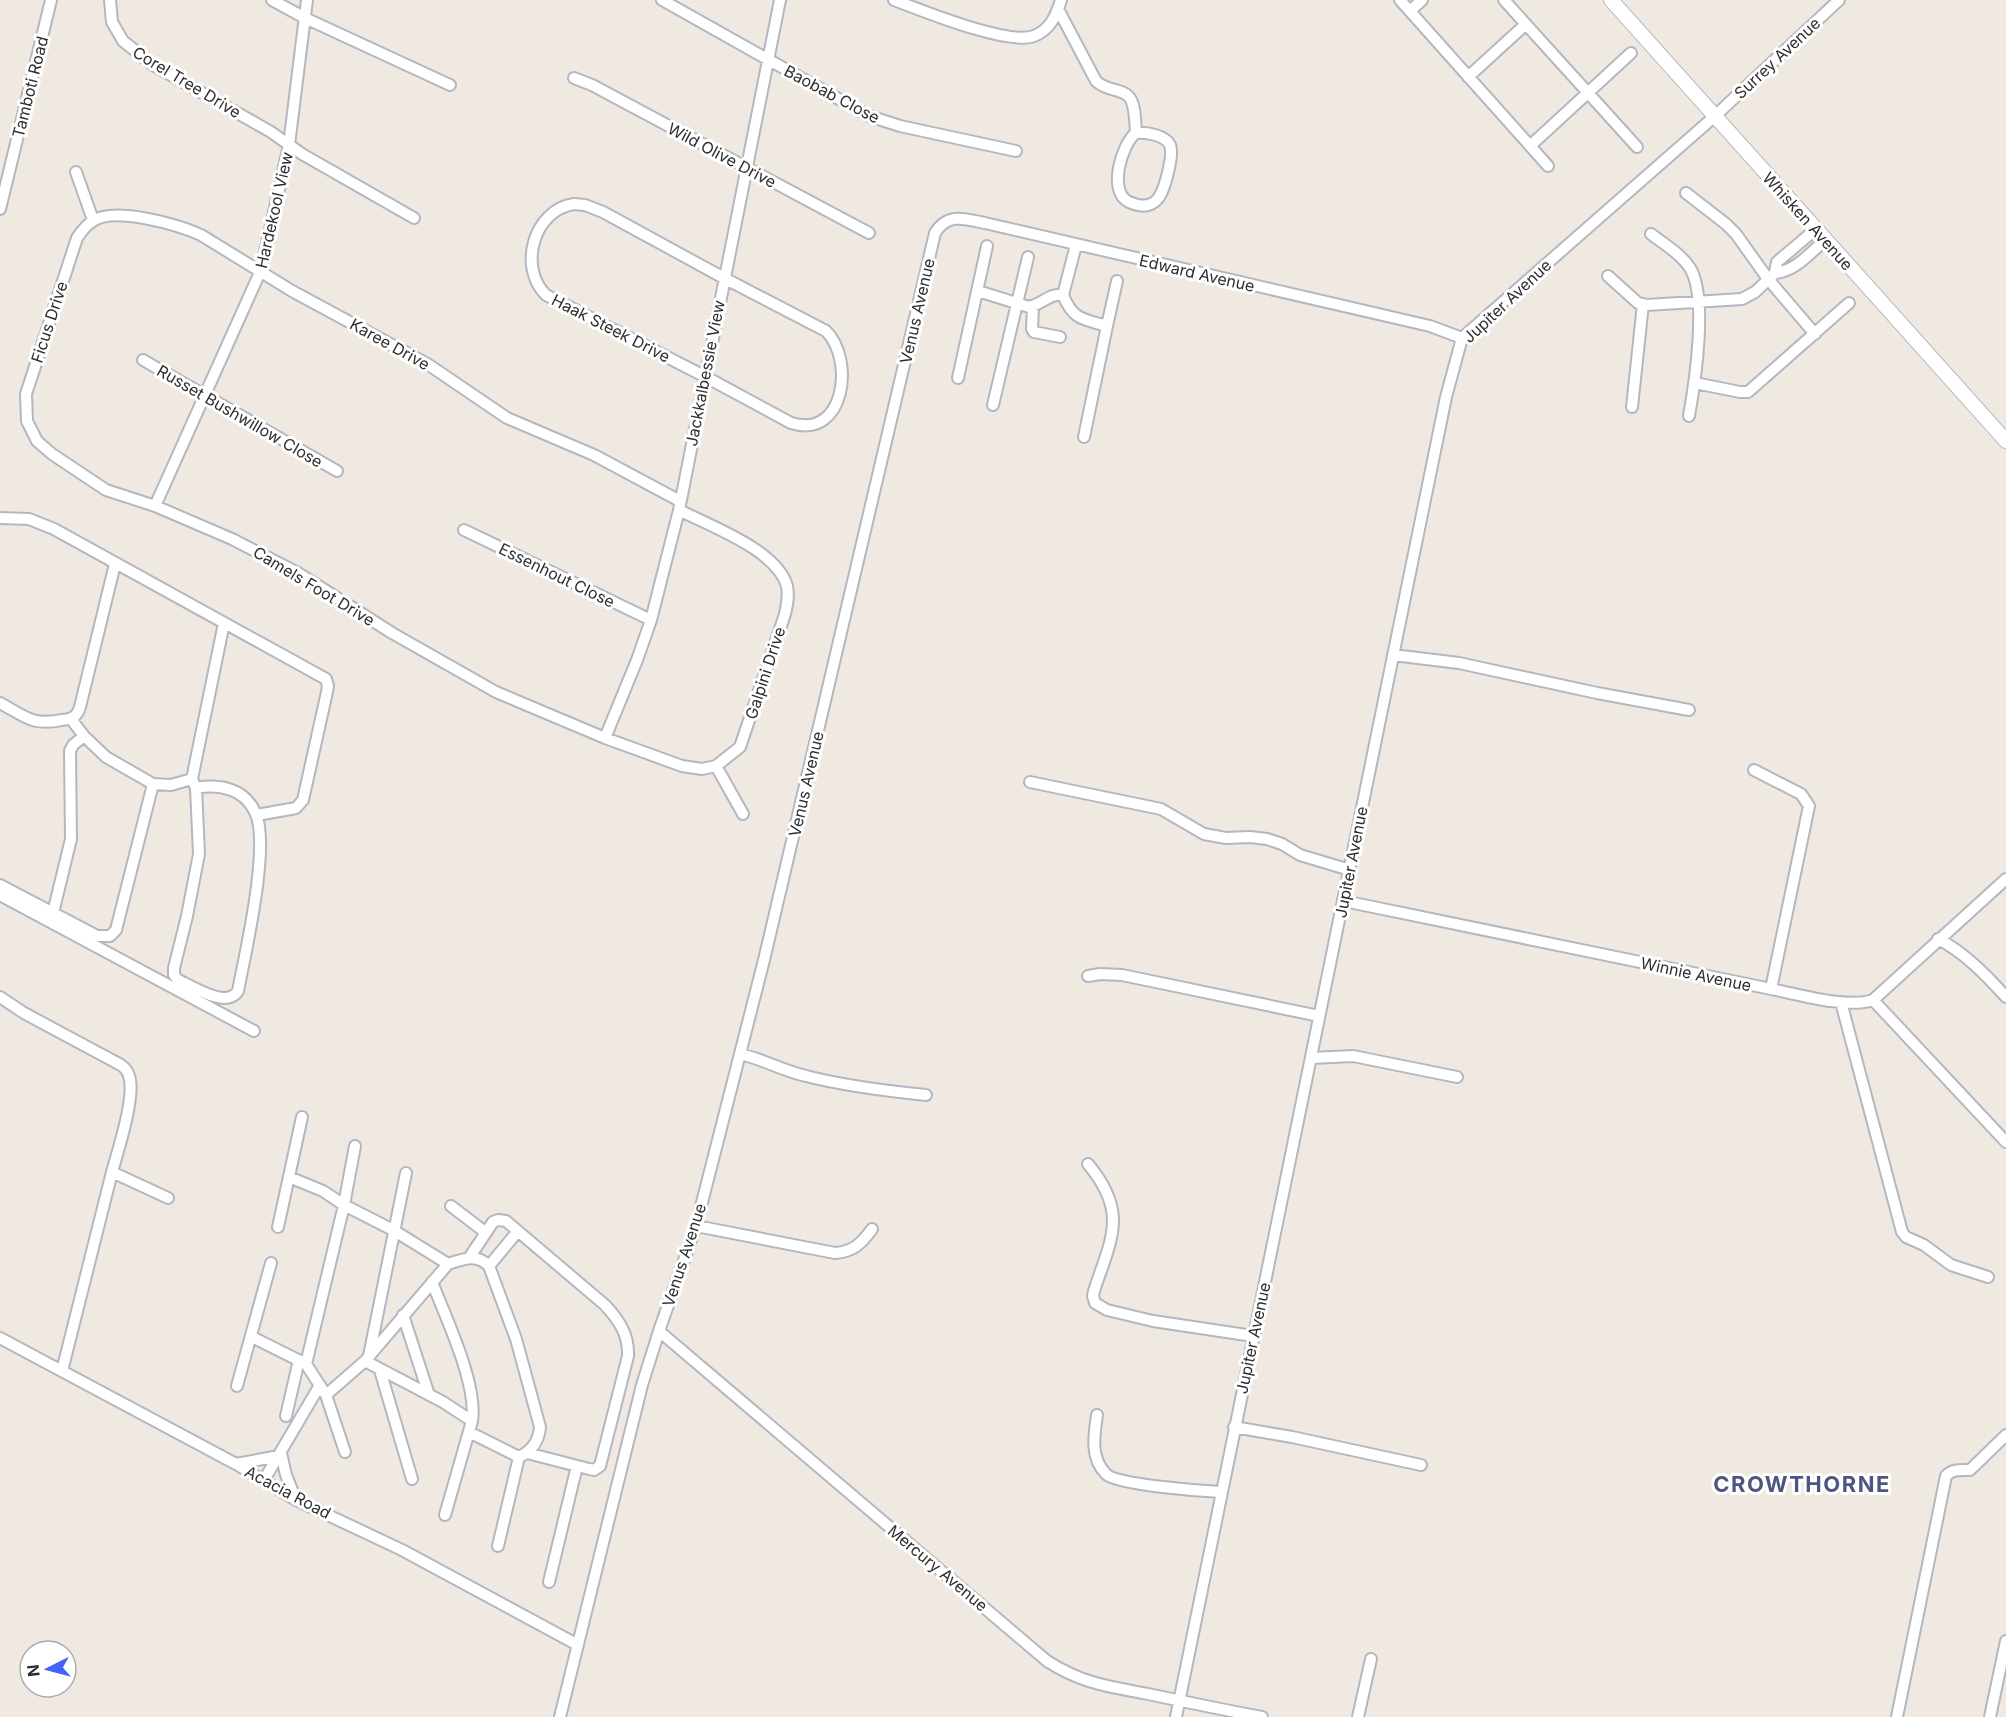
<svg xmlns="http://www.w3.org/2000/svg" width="2006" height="1717" viewBox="0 0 2006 1717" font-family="Inter,sans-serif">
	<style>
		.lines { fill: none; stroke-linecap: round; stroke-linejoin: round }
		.minor-casing { stroke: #b4b7c1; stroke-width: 14 }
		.tertiary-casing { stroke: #b4b7c1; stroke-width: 16 }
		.minor { stroke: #fff; stroke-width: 10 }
		.tertiary { stroke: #fff; stroke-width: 14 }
		.labels { text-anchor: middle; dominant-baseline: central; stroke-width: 6; stroke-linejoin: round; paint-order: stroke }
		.street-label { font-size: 16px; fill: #2e2e2e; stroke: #fff }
		.district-label { font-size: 22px; font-weight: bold; letter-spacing: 1.5px; fill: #4d5680; stroke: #fff }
	</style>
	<rect width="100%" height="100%" fill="#efe9e1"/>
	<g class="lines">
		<defs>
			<path id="minor" d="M110,0L112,22L123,41L153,65L271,132L302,154L414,218
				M272,0L305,18L450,85
				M662,0L869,116L900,126L1016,151
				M894,0C921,10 1008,46 1034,36C1050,30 1056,16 1061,0
				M1400,0L1548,166
				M1504,0L1637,147
				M1058,9L1096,81C1106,91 1118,88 1127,95C1136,101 1135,123 1136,133
				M1410,11L1422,0
				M1468,77L1526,24
				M574,78L592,85L869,233
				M1136,133C1146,132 1165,135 1170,145C1173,153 1170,161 1169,168C1164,191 1158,215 1129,202C1107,192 1122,143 1136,133Z
				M1530,146L1631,53
				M76,172L93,220
				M1686,193L1726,224L1736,234L1768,279L1815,334
				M574,204L585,205L603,212L724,278L826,331C855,360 845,440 791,423L704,376L546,295C518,268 533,210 574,204Z
				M0,209L51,0
				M1651,234C1664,244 1681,254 1690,268C1708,297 1695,382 1689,416
				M1775,273C1796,271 1810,253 1825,240
				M1608,276L1638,303L1647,305L1742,299L1755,292L1775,273L1777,262L1816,229
				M978,291L1029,307C1043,304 1049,293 1063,295L1076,245
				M1063,295C1073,320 1083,319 1107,326L1117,281
				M1033,307L1032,329L1034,332L1060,337
				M143,360L337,471
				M958,378L987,246
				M1695,383L1740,392H1748L1849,303
				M993,405L1028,257
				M1632,407L1643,304
				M1084,437L1107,326
				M155,506L261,270L289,145L307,0
				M679,510C710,526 777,550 787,586C789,596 787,605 785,614L740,747L716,766L702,769L682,766L605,738L496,692L392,633L298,573L232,539L155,506L106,490L52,454L37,441L27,421L26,394L77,238C81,232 86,225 93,221C114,206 179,225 201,235L292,291L429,365L507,418L594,455L680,501
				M0,518L29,519L54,529L326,679L328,686L327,692L303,800L296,808L257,815
				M464,530L651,620
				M1393,655L1459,663L1597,693L1689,710
				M0,703C26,717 32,726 62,720C72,719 77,717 80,707L115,564
				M71,719L84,736L106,757L153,784L171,785L192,779L224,623
				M605,738L637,660L651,620L679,510L780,0
				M716,766L743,814
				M1754,770L1801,794L1809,806L1771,989
				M192,779L196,788L199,854L187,916L174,968V975L178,980C194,987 227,1009 238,991C245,954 271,844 255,812C244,788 219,784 196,788
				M1030,782L1161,809L1204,834L1226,838L1250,837L1267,839L1282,844L1300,855L1350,870
				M0,885L97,936H110L116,930L153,784
				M0,895L254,1031
				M1344,901L1771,989C1797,994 1848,1009 1873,1000L2006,879
				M53,913L71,839L70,751L73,745L84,736
				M1938,939C1964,952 1987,976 2006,997
				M1088,976L1100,974L1122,975L1319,1016
				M0,997L24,1013L121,1065C125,1068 128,1071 129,1076C136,1096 118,1150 112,1172
				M1873,1000L2006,1142
				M1841,1002L1902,1232L1906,1237L1924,1245L1951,1265L1988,1277
				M740,1054C763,1059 783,1071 806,1076C845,1086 886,1091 926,1095
				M1311,1058L1353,1056L1457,1077
				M1088,1164C1129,1213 1111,1239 1094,1291L1093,1296L1095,1303L1107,1310L1153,1321L1253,1336
				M289,1177L323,1191L344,1205L393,1230L448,1264C463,1259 477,1253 489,1266L516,1339L540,1427C539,1440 532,1451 519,1457L498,1546
				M451,1206L485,1232
				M696,1226L835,1253C853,1252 862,1243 872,1229
				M278,1227L302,1117
				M469,1258L493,1222L498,1220L506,1221L605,1305C619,1320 629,1335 628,1356L600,1466L594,1470L589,1469L527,1453
				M489,1266L518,1231
				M432,1282C446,1318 478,1385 472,1421L445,1515
				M403,1315L429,1395
				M659,1331L1047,1661C1083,1684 1107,1686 1148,1694C1186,1702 1224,1710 1262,1717
				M252,1337L306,1364L326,1395L345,1452
				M0,1338L236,1464L296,1500L402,1550L578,1645
				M369,1356L406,1173
				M365,1361L443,1402L472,1421
				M306,1364L344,1205L355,1146
				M380,1370L412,1479
				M62,1371L112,1172L168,1198
				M237,1386L271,1263
				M326,1395L365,1361L448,1264
				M1097,1415C1094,1435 1090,1458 1106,1474C1117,1485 1202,1491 1221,1492
				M286,1416L299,1360
				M1234,1427L1292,1437L1421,1465
				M469,1432L519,1457
				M281,1453L286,1475L296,1500
				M236,1464L279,1456
				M264,1480L320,1385
				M549,1582L577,1466
				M560,1717L642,1385L659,1331L696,1226L764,960L935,233C948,212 965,219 985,223L1430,326L1462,338
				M1176,1717L1446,397L1462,338L1715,116L1839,0
				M1358,1717L1371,1659
				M1897,1717L1946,1476C1952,1469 1960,1470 1970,1470L2006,1435
				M1990,1717L2006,1641"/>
			<path id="tertiary" d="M1611,0L2006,441"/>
		</defs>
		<!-- minor casing -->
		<use href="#minor" class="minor-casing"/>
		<!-- tertiary casing -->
		<use href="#tertiary" class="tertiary-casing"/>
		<!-- minor -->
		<use href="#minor" class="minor"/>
		<!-- tertiary -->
		<use href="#tertiary" class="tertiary"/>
	</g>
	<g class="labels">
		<!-- street labels -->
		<g class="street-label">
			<text transform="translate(1777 58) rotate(-43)">Surrey Avenue</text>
			<text transform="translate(187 82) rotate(31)">Corel Tree Drive</text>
			<text transform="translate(30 87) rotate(-76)">Tamboti Road</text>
			<text transform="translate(832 94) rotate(28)">Baobab Close</text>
			<text transform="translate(722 155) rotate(28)">Wild Olive Drive</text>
			<text transform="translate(274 210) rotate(-77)">Hardekool View</text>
			<text transform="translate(1808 221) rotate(48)">Whisken Avenue</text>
			<text transform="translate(1197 273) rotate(13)">Edward Avenue</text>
			<text transform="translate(1507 301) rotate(-43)">Jupiter Avenue</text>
			<text transform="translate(917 311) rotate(-77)">Venus Avenue</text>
			<text transform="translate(49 322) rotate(-72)">Ficus Drive</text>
			<text transform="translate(611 328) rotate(27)">Haak Steek Drive</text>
			<text transform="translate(390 344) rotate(29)">Karee Drive</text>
			<text transform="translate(705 373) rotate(-79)">Jackkalbessie View</text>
			<text transform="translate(240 416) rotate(30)">Russet Bushwillow Close</text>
			<text transform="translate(557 575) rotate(26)">Essenhout Close</text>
			<text transform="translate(314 586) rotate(31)">Camels Foot Drive</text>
			<text transform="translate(765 673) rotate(-72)">Galpini Drive</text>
			<text transform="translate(806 784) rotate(-77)">Venus Avenue</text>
			<text transform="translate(1351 862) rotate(-79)">Jupiter Avenue</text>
			<text transform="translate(1696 974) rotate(12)">Winnie Avenue</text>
			<text transform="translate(684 1255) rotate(-72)">Venus Avenue</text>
			<text transform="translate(1253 1338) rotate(-78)">Jupiter Avenue</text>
			<text transform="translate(288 1492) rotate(28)">Acacia Road</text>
			<text transform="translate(938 1568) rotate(40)">Mercury Avenue</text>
		</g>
		<!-- district labels -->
		<g class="district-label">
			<text x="1802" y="1484">CROWTHORNE</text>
		</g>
	</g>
	<!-- north arrow -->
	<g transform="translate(48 1669) rotate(264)"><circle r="28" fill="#ffffff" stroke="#ababab" stroke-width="1.5"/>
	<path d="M0-4.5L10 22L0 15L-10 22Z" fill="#4264fb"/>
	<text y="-9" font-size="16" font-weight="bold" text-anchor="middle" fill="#2e2e2e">N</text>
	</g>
</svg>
